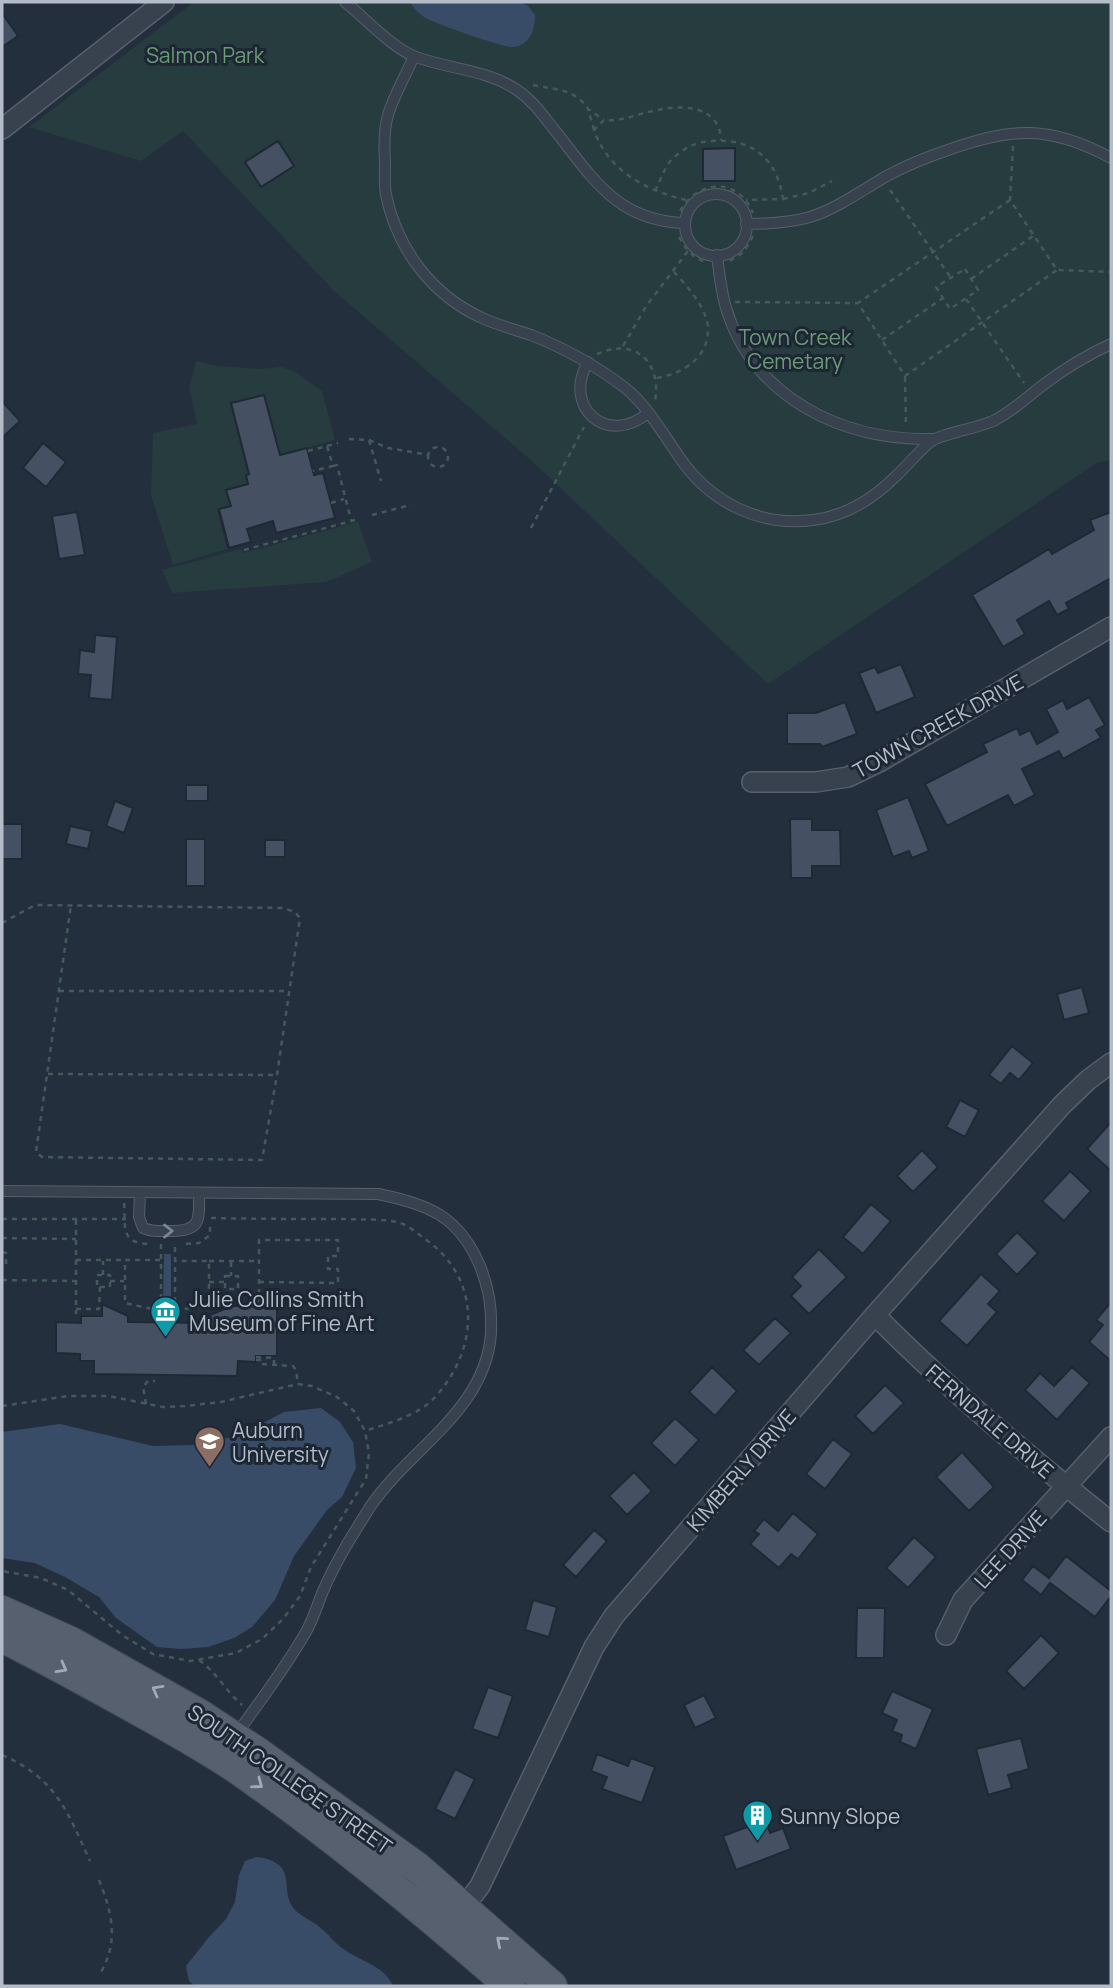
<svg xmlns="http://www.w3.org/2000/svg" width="1113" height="1988" viewBox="0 0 1113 1988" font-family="Manrope,sans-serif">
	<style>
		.green { fill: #263c3f }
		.water { fill: #394c67 }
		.building { fill: #455162; stroke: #1f2835; stroke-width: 2 }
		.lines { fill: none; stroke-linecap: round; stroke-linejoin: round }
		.service-casing { stroke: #565f6c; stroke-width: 12 }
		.minor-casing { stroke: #565f6c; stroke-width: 22 }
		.primary-casing { stroke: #414a57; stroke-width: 32 }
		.path { stroke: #44595c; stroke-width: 2.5; stroke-dasharray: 5 5; stroke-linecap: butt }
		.service { stroke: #38414e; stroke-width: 10 }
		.minor { stroke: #38414e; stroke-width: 19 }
		.primary { stroke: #56606e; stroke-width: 30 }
		.oneway { stroke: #7c8592 }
		.oneway2 { stroke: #a1aab7 }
		.labels { text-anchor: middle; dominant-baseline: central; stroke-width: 6; stroke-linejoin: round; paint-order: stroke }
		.park-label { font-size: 21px; fill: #6b9a76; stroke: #1d2633 }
		.street-label { font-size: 21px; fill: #b4bcc9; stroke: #1d2633 }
		.poi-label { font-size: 21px; fill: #b4bcc9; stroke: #1d2633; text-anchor: start }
	</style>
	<rect width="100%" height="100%" fill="#242f3e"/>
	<!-- green -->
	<path class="green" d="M194,2H1111V460L1098,462L768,684L533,462L334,291L183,131L141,161L29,127Z
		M196,361L218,366L259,369L281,367L294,371L322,391L335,440L280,455L264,395L231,403L249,474L248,484L226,490L231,506L217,510L227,549L173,565L151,495L153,433L197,424L189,387Z
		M358,522L372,562L326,582L172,593L162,570L241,549L243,553Z"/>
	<!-- water -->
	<path class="water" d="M410,2H520L528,6L535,15C535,30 530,45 513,47C505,48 439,25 430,20C421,16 415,10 410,2Z
		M164,1254H171V1308H163Z
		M321,1408L340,1422L353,1442L356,1468L342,1497L327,1510L294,1556L275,1600L252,1627L234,1638L208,1647L181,1649L157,1647L116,1618L99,1597L65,1577L35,1563L2,1558V1432L60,1424L153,1446L196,1445L240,1435L284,1412Z
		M257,1857C305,1864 273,1895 300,1914C307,1920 316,1923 322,1929C329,1935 335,1943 342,1948C359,1961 384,1965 393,1986H195L189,1981L186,1966L209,1937L226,1919L235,1902L239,1875L245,1861Z"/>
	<!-- building -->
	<path class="building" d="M2,13L18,36L2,47Z
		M278,141L294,166L261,187L245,162Z
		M735,148V181H703V149Z
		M264,395L280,455L307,448L314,475L323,473L335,518L276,533L273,521L247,529L251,542L229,548L219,509L231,506L226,490L248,484L246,475L249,474L231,403Z
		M2,401L20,421L2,438Z
		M43,443L66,462L46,487L23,468Z
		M77,512L85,555L59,559L52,516Z
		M1111,512V578L1066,603L1069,609L1057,615L1049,601L1017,620L1025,634L1003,647L972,595L1049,549L1052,554L1094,530L1090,520Z
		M95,635L117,637L112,700L89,698L91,675L78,674L80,650L94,652Z
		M901,664L915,697L876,713L859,673L875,667L878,673Z
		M1089,697L1105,725L1096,730L1101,738L1063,759L1059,751L1022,769L1035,795L1014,806L1008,795L947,826L925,784L987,752L983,744L1017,728L1020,735L1030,730L1037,744L1058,732L1046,709L1063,700L1067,709Z
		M845,702L857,734L822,747L820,744H787V713H816Z
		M186,785H208V801H186Z
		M908,797L929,851L912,858L909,851L893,857L876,810Z
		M115,801L133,808L124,833L106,826Z
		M790,819H812V830H840L841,866H812V878H791Z
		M2,824H22V859H2Z
		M70,826L92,831L88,849L66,844Z
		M186,839H205V886H186Z
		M265,840H285V857H265Z
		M1082,987L1089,1013L1064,1020L1057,994Z
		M1012,1046L1033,1063L1019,1080L1010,1073L1001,1084L989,1075Z
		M960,1100L979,1110L965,1137L946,1127Z
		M1111,1122V1171L1087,1149Z
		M922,1150L938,1167L913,1192L897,1176Z
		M1070,1171L1091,1191L1064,1221L1042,1201Z
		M871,1204L891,1221L863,1254L843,1237Z
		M1017,1232L1038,1253L1017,1275L996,1254Z
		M819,1249L847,1277L809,1314L791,1296L801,1286L792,1277Z
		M981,1274L1000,1291L988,1304L997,1312L967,1346L939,1321Z
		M1111,1302V1361L1089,1342L1103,1325L1096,1320Z
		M102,1304L128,1316V1322L205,1323V1317L232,1306L277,1305V1356H256V1362L238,1361L237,1376L94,1374V1361H80V1354L56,1353V1322L81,1323V1316H102Z
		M775,1318L791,1333L759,1365L743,1350Z
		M712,1367L737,1391L715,1416L689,1392Z
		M1072,1367L1090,1383L1057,1420L1025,1390L1040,1373L1054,1386Z
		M885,1385L904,1403L873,1434L855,1416Z
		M675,1418L699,1440L675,1466L651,1443Z
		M833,1439L852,1454L825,1489L806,1474Z
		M962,1452L994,1487L969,1511L936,1477Z
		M634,1472L652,1491L627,1515L609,1496Z
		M793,1513L818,1534L798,1559L791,1554L779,1568L750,1544L759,1534L754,1531L764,1519L778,1531Z
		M594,1530L607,1541L576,1577L563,1565Z
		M914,1537L936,1557L908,1588L886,1568Z
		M1066,1556L1111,1591V1596L1095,1617L1050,1583L1041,1595L1022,1580L1033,1566L1049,1578Z
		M533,1600L557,1607L549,1637L525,1630Z
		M857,1608H885L884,1658H856Z
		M1041,1635L1059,1653L1024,1689L1006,1671Z
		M488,1687L513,1696L498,1738L472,1729Z
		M892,1691L933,1709L916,1749L900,1742L902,1735L892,1731L897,1720L882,1713Z
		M704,1695L716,1718L695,1728L684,1705Z
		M1021,1738L1029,1769L1008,1775L1012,1788L988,1795L976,1749Z
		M597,1754L628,1766L631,1758L655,1767L642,1803L602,1789L607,1777L591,1771Z
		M455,1769L475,1779L455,1819L435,1809Z
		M766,1820L770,1833L783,1828L791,1849L736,1870L723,1836Z"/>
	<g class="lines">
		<defs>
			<path id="service" d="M345,2C365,18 392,48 416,57C449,69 488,70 517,90C532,100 542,114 553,128C592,177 616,221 685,223
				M414,56C406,75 394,95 388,115C384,129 384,148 385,163C385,173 384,185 386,195C397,248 431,294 480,317C496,325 514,329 531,335C564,348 595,365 624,387C647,405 663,434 680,458C710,502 759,527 813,520C846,516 873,499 896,476C908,465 918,452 930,442C939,434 980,428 995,420C1013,411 1027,397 1043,385C1064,369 1087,355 1111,344
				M685 225a31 31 0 1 1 62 0a31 31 0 1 1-62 0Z
				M746,224C768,224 789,223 810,217C836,209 861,191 885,177C905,166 927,157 948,150C1013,127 1050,125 1111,158
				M717,255C719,273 721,291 726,308C754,399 844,441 932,439
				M588,362C562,407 607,447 648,413
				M2,1191L378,1194C428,1204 459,1216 480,1266C489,1289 492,1308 491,1333C486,1410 410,1448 370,1507C353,1534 336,1561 323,1591C318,1603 314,1617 307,1630C287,1666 260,1701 236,1735
				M140,1193L139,1217L143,1228C152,1232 161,1231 172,1231C202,1231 199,1219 199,1193"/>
			<path id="minor" d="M2,129L164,2
				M752,782H816L848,777L881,761L1111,627
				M875,1315C948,1389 1029,1457 1111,1522
				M946,1635L963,1600L1111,1437
				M457,1916L480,1886L594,1647L614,1616L875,1315L1062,1105L1088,1080L1111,1063"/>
			<path id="primary" d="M2,1611L71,1642L199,1714L257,1752L418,1868L552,1986
				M2,1637C48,1660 93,1685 138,1710C172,1729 207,1748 239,1770C334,1836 423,1910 510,1986"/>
		</defs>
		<!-- service casing -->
		<use href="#service" class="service-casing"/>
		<!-- minor casing -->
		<use href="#minor" class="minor-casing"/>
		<!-- primary casing -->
		<use href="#primary" class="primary-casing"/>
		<!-- path -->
		<path class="path" d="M533,85C556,90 574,88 588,109
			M594,130L588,109L604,120
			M1013,146L1010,200L1057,270L1111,272
			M890,190L951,278
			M655,191C661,180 664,167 673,158C684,148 698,141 712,141C753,138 777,159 783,199L746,200
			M783,199L809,193L832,181
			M686,200C647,191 608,171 594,130L604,120C623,122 639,113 658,110C685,104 720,107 721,140
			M1010,200L858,303L905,376L1057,270
			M680,211C699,179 738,177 753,213
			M679,237C686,249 692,258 706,262
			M730,261L744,252L753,236
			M965,269L978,290L950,309L936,287Z
			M971,279L1033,236
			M966,299L1024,383
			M735,302L858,303
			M882,340L943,298
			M623,346L647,305L688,251
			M597,354C635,337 662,362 655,401
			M905,377L906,426
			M657,378C682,374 709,358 708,328C707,308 687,286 674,272
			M349,439L369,440L388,448L429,455
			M369,440L381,481
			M327,446L338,443
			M428 457a10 10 0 1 1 20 0a10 10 0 1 1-20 0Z
			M308,451L327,446L333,466L313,471
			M333,466L337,465L351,520
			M331,503L344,499
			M372,515L411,505
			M531,528L584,427
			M244,550L359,519
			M2,923L35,905L283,908L295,912L300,918L277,1075L262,1160L42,1157L36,1152L71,905
			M59,991H289
			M48,1074L277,1075
			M124,1203C126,1224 119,1243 148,1244
			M211,1218C256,1219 300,1219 344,1219C360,1220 389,1218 403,1224C410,1227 418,1234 425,1239C481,1278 480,1347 436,1396C420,1415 389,1423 365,1431
			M2,1219H126
			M76,1220V1314
			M2,1238L76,1239
			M161,1244V1311H175V1244
			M186,1244L199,1243L210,1235V1223
			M2,1252L6,1253V1266H2
			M76,1260H125
			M209,1261H258
			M231,1262V1276
			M97,1275H110V1287H97Z
			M103,1275V1261
			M225,1276H238V1289H225Z
			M2,1280L76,1281
			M110,1281H124
			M209,1282H225
			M259,1282L338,1283V1269H328V1256H338V1240H259C259,1262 259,1283 259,1304
			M76,1309H99L100,1287
			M161,1311L125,1303V1260H161
			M175,1311L209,1304V1261H175
			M167,1323V1311
			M256,1357L274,1358V1364
			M256,1360H260V1364L293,1366L296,1370L298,1384
			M146,1404L143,1387L148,1381H155
			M2,1406L68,1396H109L163,1407L185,1406L221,1402L298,1384L312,1386L337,1397L354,1411L365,1431L369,1453L366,1479L311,1567L300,1596L283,1619L262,1639L236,1653L190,1661L153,1654L122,1635L68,1590L41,1578L2,1571
			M199,1660C216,1672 226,1691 242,1705
			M2,1755C56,1778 67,1811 90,1861
			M99,1880C112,1912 119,1941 101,1972"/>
		<!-- service -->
		<use href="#service" class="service"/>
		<!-- minor -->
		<use href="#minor" class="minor"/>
		<!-- primary -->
		<use href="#primary" class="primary"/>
	</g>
	<!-- one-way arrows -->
	<defs><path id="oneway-chevron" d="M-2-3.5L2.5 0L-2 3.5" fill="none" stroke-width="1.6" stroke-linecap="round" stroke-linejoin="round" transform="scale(1.75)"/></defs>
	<use class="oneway" href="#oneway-chevron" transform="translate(168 1231)"/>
	<g class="oneway2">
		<use href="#oneway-chevron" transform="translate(62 1668) rotate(29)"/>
		<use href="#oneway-chevron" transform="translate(157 1690) rotate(-151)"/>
		<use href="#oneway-chevron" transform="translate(258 1784) rotate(37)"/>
		<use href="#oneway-chevron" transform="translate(501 1941) rotate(-139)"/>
	</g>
	<!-- icons -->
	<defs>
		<symbol id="museum-pin" viewBox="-11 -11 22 30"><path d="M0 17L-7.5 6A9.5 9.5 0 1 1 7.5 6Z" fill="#0f9aa8" stroke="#1d2633"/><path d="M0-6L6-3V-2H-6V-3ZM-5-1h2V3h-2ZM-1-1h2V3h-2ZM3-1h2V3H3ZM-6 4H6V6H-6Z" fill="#fff"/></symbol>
		<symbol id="university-pin" viewBox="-11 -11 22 30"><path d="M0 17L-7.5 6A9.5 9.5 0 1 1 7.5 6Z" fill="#8d6e63" stroke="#1d2633"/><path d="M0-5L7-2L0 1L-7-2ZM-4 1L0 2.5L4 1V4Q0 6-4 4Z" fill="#fff"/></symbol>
		<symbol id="building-pin" viewBox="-11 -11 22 30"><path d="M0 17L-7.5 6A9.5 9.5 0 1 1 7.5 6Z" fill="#0f9aa8" stroke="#1d2633"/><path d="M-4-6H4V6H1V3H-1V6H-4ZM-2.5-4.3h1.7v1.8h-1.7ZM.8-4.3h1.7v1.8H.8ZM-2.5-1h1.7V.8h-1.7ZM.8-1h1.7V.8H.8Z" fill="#fff"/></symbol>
	</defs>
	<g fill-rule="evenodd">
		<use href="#museum-pin" x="148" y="1294" width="35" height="47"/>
		<use href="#university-pin" x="192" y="1424" width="35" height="47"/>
		<use href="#building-pin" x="740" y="1798" width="35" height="47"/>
	</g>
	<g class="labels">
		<!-- park labels -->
		<g class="park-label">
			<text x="205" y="55">Salmon Park</text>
			<text x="795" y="337">Town Creek<tspan x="795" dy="24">Cemetary</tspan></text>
		</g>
		<!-- street labels -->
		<g class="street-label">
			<text transform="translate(938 726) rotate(-29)">TOWN CREEK DRIVE</text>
			<text transform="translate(990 1421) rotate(41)">FERNDALE DRIVE</text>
			<text transform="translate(741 1470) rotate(-49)">KIMBERLY DRIVE</text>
			<text transform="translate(1010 1549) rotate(-48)">LEE DRIVE</text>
			<text transform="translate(290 1779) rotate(35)">SOUTH COLLEGE STREET</text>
		</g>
		<!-- poi labels -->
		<g class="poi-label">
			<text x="189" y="1299">Julie Collins Smith<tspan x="189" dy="24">Museum of Fine Art</tspan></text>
			<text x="232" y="1430">Auburn<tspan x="232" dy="24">University</tspan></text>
			<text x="780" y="1816">Sunny Slope</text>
		</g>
	</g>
	<!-- border -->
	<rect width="1113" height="1988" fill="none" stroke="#b4bcc9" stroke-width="7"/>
</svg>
